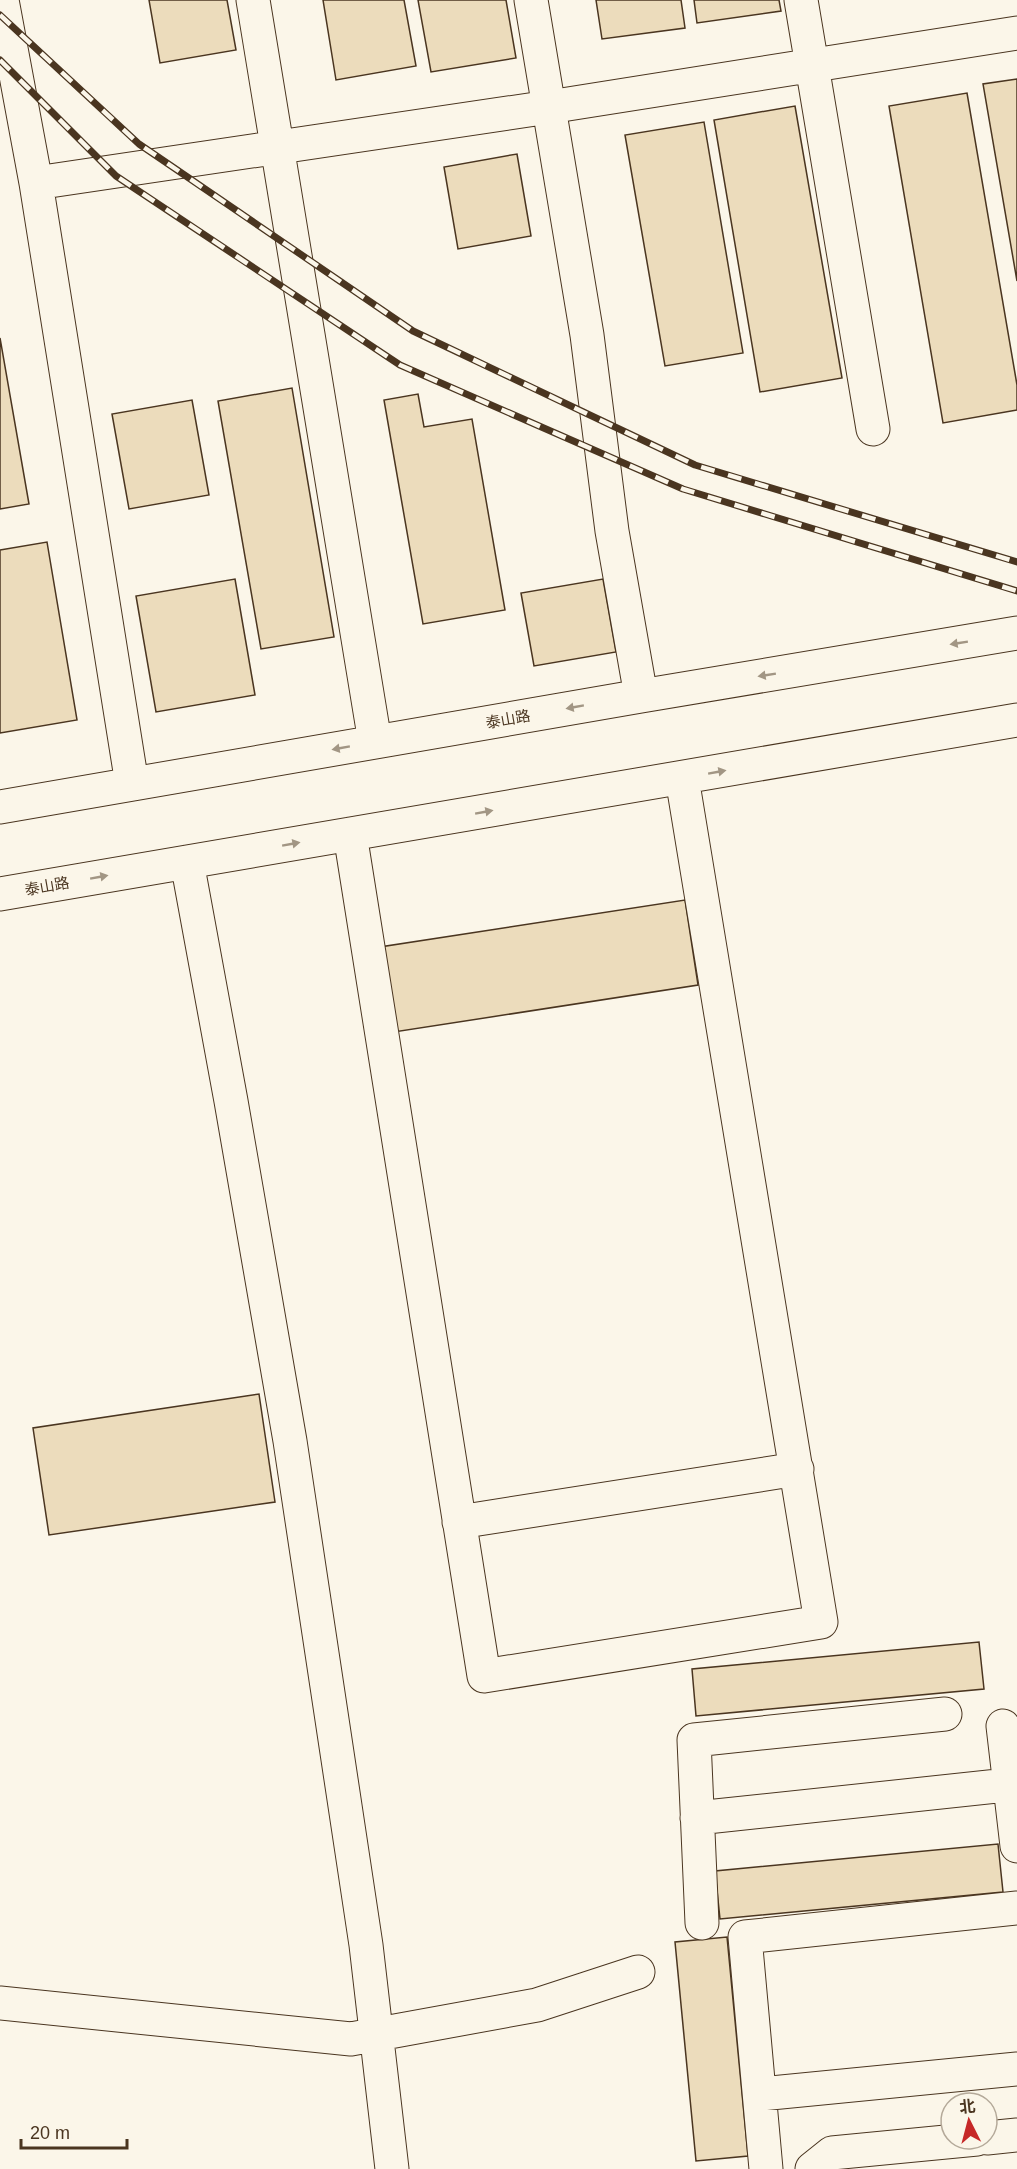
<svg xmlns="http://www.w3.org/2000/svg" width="1017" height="2169" viewBox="0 0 1017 2169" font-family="Arial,'Noto Sans SC',sans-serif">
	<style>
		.building { fill: #ecdcbc; stroke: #4a3520; stroke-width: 1.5 }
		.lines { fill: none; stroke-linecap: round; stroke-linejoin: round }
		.minor-casing { stroke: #4a3520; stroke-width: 35 }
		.minor { stroke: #fbf6e9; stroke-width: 33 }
		.rail-casing { stroke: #4a3520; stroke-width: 7 }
		.rail { stroke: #fbf6e9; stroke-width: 4.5; stroke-dasharray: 14; stroke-linecap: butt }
		.oneway { fill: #a29684 }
		.labels { text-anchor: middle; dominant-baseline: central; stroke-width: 4.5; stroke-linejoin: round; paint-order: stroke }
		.street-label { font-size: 15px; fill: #4a3520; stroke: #fbf6e9 }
	</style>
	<rect width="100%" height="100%" fill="#fbf6e9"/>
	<!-- building -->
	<path class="building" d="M149,0H227L236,50L160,63Z
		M323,0H404L416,66L336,80Z
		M418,0H506L516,58L431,72Z
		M596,0H681L685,28L602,39Z
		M694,0H779L781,11L697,23Z
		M1017,79V281L983,84Z
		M967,93L1017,385V410L943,423L889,106Z
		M795,106L842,378L760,392L714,120Z
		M704,122L743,353L665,366L625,135Z
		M517,154L531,236L458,249L444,167Z
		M0,338L29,504L0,509Z
		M292,388L334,637L261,649L218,401Z
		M418,394L424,427L472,419L505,610L423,624L384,400Z
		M192,400L209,495L129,509L112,414Z
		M47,542L77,720L0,733V550Z
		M235,579L255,695L156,712L136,596Z
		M603,579L616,652L534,666L521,593Z
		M685,900L698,985L394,1032L380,947Z
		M259,1394L275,1502L49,1535L33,1428Z
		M979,1642L984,1689L696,1716L692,1669Z
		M998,1844L1003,1892L720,1919L715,1871Z
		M727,1937L748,2156L696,2161L675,1942Z"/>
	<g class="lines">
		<defs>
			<path id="minor" d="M2,0L36,183L132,784
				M253,0L375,742
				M531,0L587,335L612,531L641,696
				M801,0L873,429
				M36,183L549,107L1017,33
				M0,807L641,696L1017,633
				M350,834L484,1676L821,1622L682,778
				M187,862L231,1101L290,1441L366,1945L392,2169
				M0,894L1017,720
				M459,1522L797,1469
				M1003,1726L1017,1846
				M697,1818L1017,1784
				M702,1923L694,1740L945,1714
				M0,2003L351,2039L537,2005L638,1972
				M760,2094L1017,2069
				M987,2138L1017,2135
				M766,2169L745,1937L1017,1908
				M812,2169L832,2153L977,2139"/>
		</defs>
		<!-- minor casing -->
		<use href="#minor" class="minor-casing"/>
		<!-- minor -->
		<use href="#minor" class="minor"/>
		<defs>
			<path id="rail" d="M0,15L139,144L413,331L695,465L1017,562
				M0,60L116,176L400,365L683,489L1017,591"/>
		</defs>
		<!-- rail casing -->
		<use href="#rail" class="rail-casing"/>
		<!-- rail -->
		<use href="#rail" class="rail"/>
	</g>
	<!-- one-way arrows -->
	<defs><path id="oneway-solid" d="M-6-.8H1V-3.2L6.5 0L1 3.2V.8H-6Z" transform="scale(1.5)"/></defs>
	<g class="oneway">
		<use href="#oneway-solid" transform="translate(959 643) rotate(171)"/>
		<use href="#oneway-solid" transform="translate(767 675) rotate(171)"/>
		<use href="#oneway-solid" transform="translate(575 707) rotate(170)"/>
		<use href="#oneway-solid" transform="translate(341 748) rotate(170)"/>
		<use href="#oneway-solid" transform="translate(717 772) rotate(-10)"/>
		<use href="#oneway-solid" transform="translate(484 812) rotate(-10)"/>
		<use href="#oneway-solid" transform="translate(291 844) rotate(-10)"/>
		<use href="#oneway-solid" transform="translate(99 877) rotate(-10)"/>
	</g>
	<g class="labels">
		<!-- street labels -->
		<g class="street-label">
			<text transform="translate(508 719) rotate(-10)">泰山路</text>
			<text transform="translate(47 886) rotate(-10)">泰山路</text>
		</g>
	</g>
	<!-- north arrow -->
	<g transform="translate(969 2121) rotate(354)"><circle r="28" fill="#fbf6e9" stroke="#b4a999" stroke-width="1.5"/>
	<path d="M0-4.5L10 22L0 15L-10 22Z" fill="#c62828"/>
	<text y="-9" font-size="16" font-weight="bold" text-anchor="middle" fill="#4a3520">北</text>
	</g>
	<!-- scale -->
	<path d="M21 2139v9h106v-9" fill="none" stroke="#4a3520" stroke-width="3"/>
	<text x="30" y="2139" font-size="18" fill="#4a3520" stroke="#fbf6e9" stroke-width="4.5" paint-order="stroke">20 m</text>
</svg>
